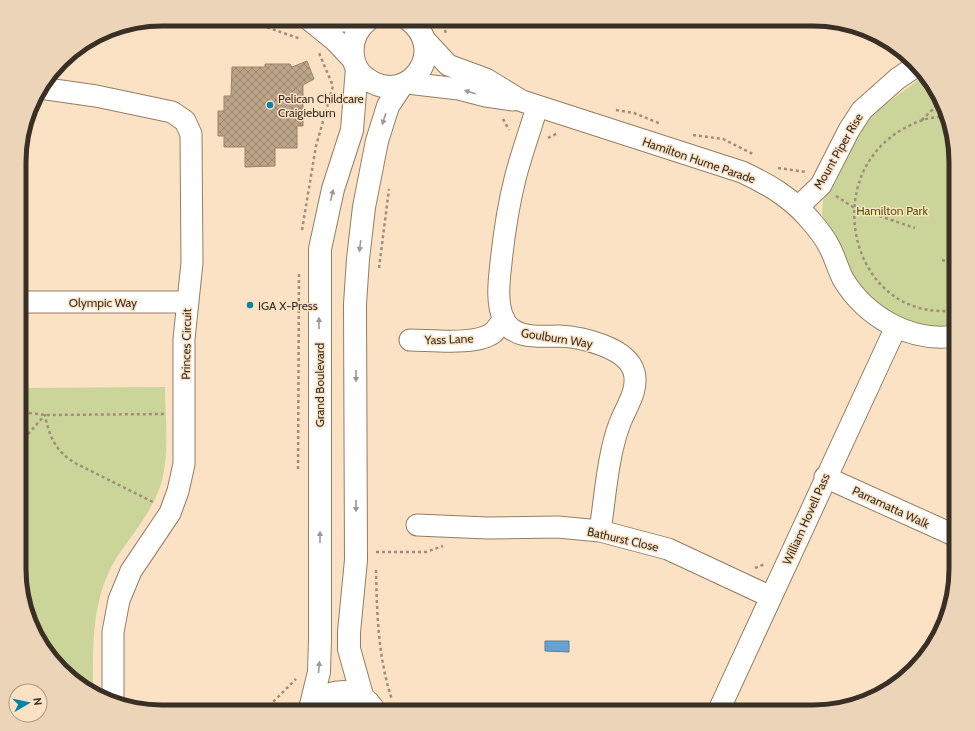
<svg xmlns="http://www.w3.org/2000/svg" width="975" height="731" viewBox="0 0 975 731" font-family="Cabin,sans-serif">
	<style>
		.park { fill: #cbd59a }
		.water { fill: #64a2d1; stroke: #57809d }
		.building { fill: url(#building-cross-hatch); stroke: #9d856a }
		.lines { fill: none; stroke-linecap: round; stroke-linejoin: round }
		.minor-casing { stroke: #947e62; stroke-width: 23 }
		.tertiary-casing { stroke: #947e62; stroke-width: 24 }
		.path { stroke: #a08e79; stroke-width: 2.5; stroke-dasharray: 3 3; stroke-linecap: butt }
		.minor { stroke: #fff; stroke-width: 21 }
		.tertiary { stroke: #fff; stroke-width: 22 }
		.oneway { fill: #9c9792 }
		.poi-dot { fill: #0085a8; stroke: #fbe2c4; stroke-width: 1.5 }
		.labels { text-anchor: middle; dominant-baseline: central; stroke-width: 3; stroke-linejoin: round; paint-order: stroke }
		.poi-label { font-size: 12px; fill: #392f24; stroke: #fbe2c4; text-anchor: start }
		.street-label { font-size: 12px; fill: #392f24; stroke: #fbe2c4 }
		.park-label { font-size: 12px; fill: #515903; stroke: #fbe2c4 }
		.rim { fill: none; stroke: #392f24; stroke-width: 5 }
	</style>
	<defs>
		<pattern id="building-cross-hatch" width="8" height="8" patternUnits="userSpaceOnUse"><rect width="8" height="8" fill="#bca488"/><path d="M0 0l8 8M0 8l8-8" fill="none" stroke="#9a866f"/></pattern>
	</defs>
	<rect width="100%" height="100%" fill="#fbe2c4"/>
	<!-- park -->
	<path class="park" d="M924,76L941,99L956,162V326L944,327L910,323L888,311L870,297L849,269L843,250L822,215L823,200L835,184L859,132L876,111Z
		M165,387C165,418 170,453 161,484C152,512 133,533 117,557C91,598 93,646 93,693L68,677L34,633L21,586V551L19,550L20,388Z"/>
	<!-- water -->
	<path class="water" d="M545,641H569V652L545,651Z"/>
	<!-- building -->
	<path class="building" d="M307,61L314,79L303,85V126H297V148H275V166L245,167V147H224V136H218V111H224V96H231L232,67H265V64H290L292,67Z"/>
	<g class="lines">
		<defs>
			<path id="minor" d="M425,40L448,65L486,79L522,101L742,172C768,184 792,198 811,221C818,229 825,238 830,248C835,258 838,269 843,279C866,317 911,343 956,336
				M407,83L459,89L486,96L513,100
				M40,88L96,96L172,112L185,121L191,134L192,263L184,339V464L178,491L170,513L131,571L119,600L113,632V702
				M537,107C530,131 521,155 515,179C508,207 504,234 501,263C499,281 496,303 504,320C514,340 541,336 559,336C581,337 627,347 634,372C639,390 626,407 620,423C608,453 605,498 600,531
				M798,207L821,185L849,130L862,110L897,79L916,66
				M20,302H187
				M410,340C431,340 478,346 494,332C497,328 501,323 504,319
				M825,477L956,536
				M417,525L487,528L558,527L600,531L668,549L771,597
				M718,712L896,327"/>
			<path id="tertiary" d="M309,19L335,40L353,59
				M322,19L365,22
				M369,19C357,28 351,41 353,56C354,65 359,74 367,79C408,108 450,50 408,19
				M363,699L349,649V632L356,560L355,304L358,259L364,207L377,141L388,106L402,85
				M311,705L319,672L320,639V249L333,189L352,130L357,68
				M307,712C322,687 361,684 375,712"/>
		</defs>
		<!-- minor casing -->
		<use href="#minor" class="minor-casing"/>
		<!-- tertiary casing -->
		<use href="#tertiary" class="tertiary-casing"/>
		<!-- path -->
		<path class="path" d="M255,19L254,23L301,39
			M446,19L443,25L446,33
			M940,98L942,102
			M616,110L634,113L661,124
			M946,117C932,116 917,121 905,128C816,175 851,324 956,310
			M503,119L509,130
			M922,120L935,107L940,97
			M693,135L723,139L753,154
			M548,138L558,133
			M778,168L806,172
			M836,196L853,207L915,228
			M302,230L316,146L333,86L319,53
			M942,260L956,264
			M379,268L389,189
			M20,405L29,413L45,415L166,414
			M20,443L45,415C49,436 56,452 75,463L155,503
			M298,469L299,274
			M376,552H426L443,546
			M755,568L765,564
			M376,570C377,615 378,657 392,700
			M272,712L270,705L296,679"/>
		<!-- minor -->
		<use href="#minor" class="minor"/>
		<!-- tertiary -->
		<use href="#tertiary" class="tertiary"/>
	</g>
	<!-- one-way arrows -->
	<defs><path id="oneway-solid" d="M-6-.8H1V-3.2L6.5 0L1 3.2V.8H-6Z"/></defs>
	<g class="oneway">
		<use href="#oneway-solid" transform="translate(470 92) rotate(-164)"/>
		<use href="#oneway-solid" transform="translate(384 119) rotate(108)"/>
		<use href="#oneway-solid" transform="translate(332 195) rotate(-77)"/>
		<use href="#oneway-solid" transform="translate(360 246) rotate(97)"/>
		<use href="#oneway-solid" transform="translate(319 323) rotate(-90)"/>
		<use href="#oneway-solid" transform="translate(356 376) rotate(90)"/>
		<use href="#oneway-solid" transform="translate(356 506) rotate(90)"/>
		<use href="#oneway-solid" transform="translate(320 537) rotate(-90)"/>
		<use href="#oneway-solid" transform="translate(319 667) rotate(-85)"/>
	</g>
	<!-- markers -->
	<g class="poi-dot">
		<circle cx="270" cy="105" r="4"/>
		<circle cx="250" cy="305" r="4"/>
	</g>
	<g class="labels">
		<!-- poi labels -->
		<g class="poi-label">
			<text x="278" y="98">Pelican Childcare<tspan x="278" dy="14">Craigieburn</tspan></text>
			<text x="258" y="305">IGA X-Press</text>
		</g>
		<!-- street labels -->
		<g class="street-label">
			<text transform="translate(838 151) rotate(-60)">Mount Piper Rise</text>
			<text transform="translate(699 160) rotate(19)">Hamilton Hume Parade</text>
			<text x="103" y="302">Olympic Way</text>
			<text transform="translate(557 338) rotate(9)">Goulburn Way</text>
			<text transform="translate(449 339) rotate(-2)">Yass Lane</text>
			<text transform="translate(186 344) rotate(-89)">Princes Circuit</text>
			<text transform="translate(319 385) rotate(-90)">Grand Boulevard</text>
			<text transform="translate(891 507) rotate(25)">Parramatta Walk</text>
			<text transform="translate(806 519) rotate(-66)">William Hovell Pass</text>
			<text transform="translate(623 539) rotate(13)">Bathurst Close</text>
		</g>
		<!-- park labels -->
		<g class="park-label">
			<text x="892" y="210">Hamilton Park</text>
		</g>
	</g>
	<!-- crop -->
	<path d="M0 0H975V731H0ZM162 26H813A136 136 0 0 1 949 162V569A136 136 0 0 1 813 705H162A136 136 0 0 1 26 569V162A136 136 0 0 1 162 26Z" fill="#ebd4b7" fill-rule="evenodd"/>
	<path class="rim" d="M162 26H813A136 136 0 0 1 949 162V569A136 136 0 0 1 813 705H162A136 136 0 0 1 26 569V162A136 136 0 0 1 162 26Z"/>
	<!-- north arrow -->
	<g transform="translate(28 703) rotate(81)"><circle r="19" fill="#fbe2c4" stroke="#ad9a84"/>
	<path d="M0-3L7 15L0 10L-7 15Z" fill="#0085a8"/>
	<text y="-6" font-size="11" font-weight="bold" text-anchor="middle" fill="#392f24">N</text>
	</g>
</svg>
